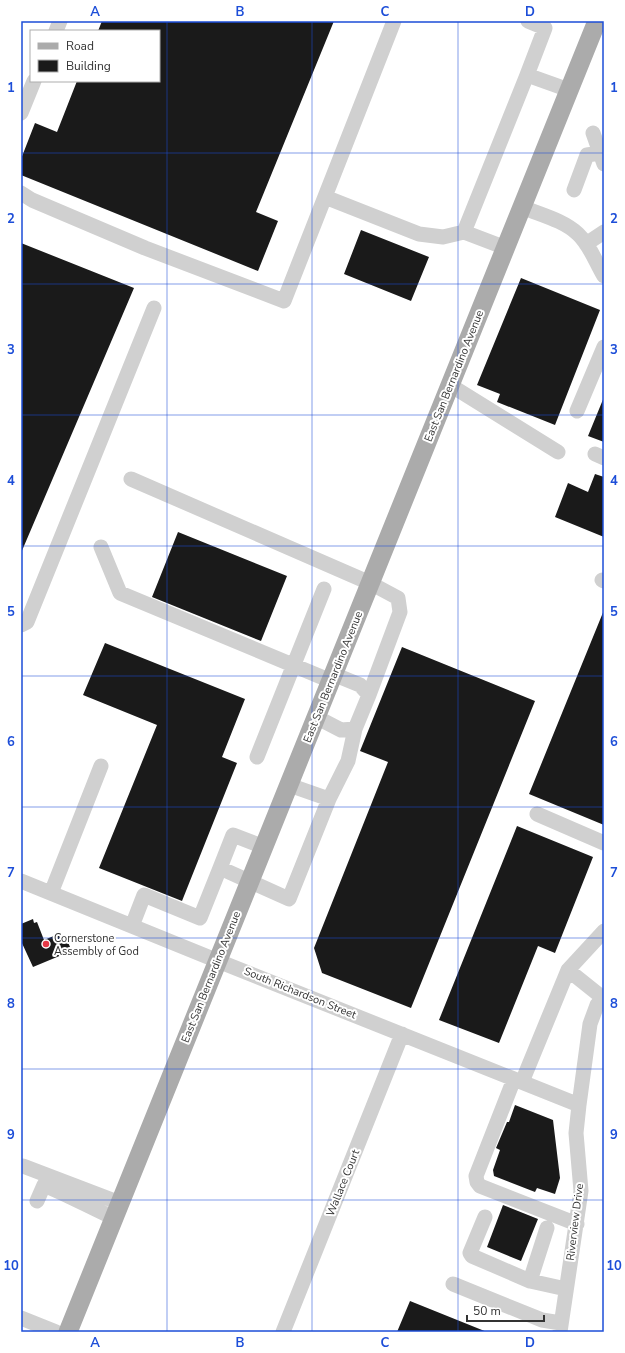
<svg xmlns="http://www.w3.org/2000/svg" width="625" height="1353" viewBox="0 0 625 1353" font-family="'Nunito Sans',sans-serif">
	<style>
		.building { fill: #1a1a1a }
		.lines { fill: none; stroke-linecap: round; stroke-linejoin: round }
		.minor { stroke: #d0d0d0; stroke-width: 15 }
		.major { stroke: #ababab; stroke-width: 19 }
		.grid { fill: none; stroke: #1d4ed8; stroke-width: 1; stroke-opacity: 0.55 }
		.poi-dot { fill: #e63946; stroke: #fff; stroke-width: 1.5 }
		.labels { text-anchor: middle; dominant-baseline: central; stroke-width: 4; stroke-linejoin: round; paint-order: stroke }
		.street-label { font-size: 11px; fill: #333; stroke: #fff }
		.poi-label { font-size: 11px; fill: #333; stroke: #fff; text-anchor: start }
		.neatline { fill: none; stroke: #1d4ed8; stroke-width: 1.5 }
		.grid-label { font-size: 13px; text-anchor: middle; font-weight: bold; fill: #1d4ed8 }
	</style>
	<rect width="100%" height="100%" fill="#fff"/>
	<!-- building -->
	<path class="building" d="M102,21H334L256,212L278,221L258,271L21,175V159L35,123L57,132L77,81H159V31H98Z
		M361,230L429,257L411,301L344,274Z
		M21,243L134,288L21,553Z
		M521,278L600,310L555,425L497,402L500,394L477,385Z
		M604,397V442L588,436Z
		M595,474L604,477V537L555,517L568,483L588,492Z
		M178,532L287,576L261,641L152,597Z
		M604,610V825L529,794Z
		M105,643L245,699L222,757L237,763L182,901L99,868L157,725L83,695Z
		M402,647L535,701L411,1008L322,973L314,948L388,762L360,751Z
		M517,826L593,857L555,953L538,946L499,1043L439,1020Z
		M33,919L34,923L37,922L44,940L61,933L62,937L65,935L70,947L67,948L69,952L33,967L21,941V924Z
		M515,1105L553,1120L560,1178L555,1194L537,1188L535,1192L494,1176L493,1170L500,1150L496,1148L507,1122H509Z
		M503,1205L538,1219L521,1261L487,1247Z
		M410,1301L487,1332H397Z"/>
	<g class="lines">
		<!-- minor -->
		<path class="minor" d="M528,21L545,28L527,75L569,90
			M56,31L60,21
			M21,113L34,81
			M593,133L604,164
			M574,190L587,155L600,153
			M21,193L32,200L145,248L284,301L394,21
			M325,197L419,234L443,237L464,232L506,248
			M522,207C541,215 563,220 578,234C590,245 596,263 604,276
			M464,232L527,75
			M586,244L604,232
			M450,385L558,452
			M577,411L604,347
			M595,454L604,458
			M131,479L370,583L398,598L400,612L369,695
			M101,547L120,593L331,681
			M602,580L604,581
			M21,625L27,622L154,308
			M316,717L341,730L355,729
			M257,757L324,589
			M289,785L329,799L348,761L355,729L369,695L360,685L333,674
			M537,814L604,843
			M220,868L233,835L264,847
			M21,881L218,961L579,1105
			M51,893L101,766
			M132,926L144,895L200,918L220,868L289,899L329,799
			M568,970L603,998
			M514,1079L476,1176L477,1182L480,1186L577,1224
			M522,1082L568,970L604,931
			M23,1166L120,1203
			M37,1201L44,1185C68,1195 90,1207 114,1218
			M485,1217L470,1253L472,1256L530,1281L566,1289
			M530,1281L547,1228
			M453,1284L542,1320L561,1323
			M21,1318L56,1332
			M283,1332L402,1034
			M560,1332L581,1191L576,1133L579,1105L590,1024L597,1005L604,997"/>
		<!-- major -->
		<path class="major" d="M68,1332L597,21"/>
	</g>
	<!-- grid -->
	<path class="grid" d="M167,21V1332M312,21V1332M458,21V1332M21,153H604M21,284H604M21,415H604M21,546H604M21,676H604M21,807H604M21,938H604M21,1069H604M21,1200H604"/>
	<!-- markers -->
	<circle class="poi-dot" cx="46" cy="944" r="4"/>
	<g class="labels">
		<!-- street labels -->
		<g class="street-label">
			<text transform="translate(454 376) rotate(-68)">East San Bernardino Avenue</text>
			<text transform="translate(333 677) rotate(-68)">East San Bernardino Avenue</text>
			<text transform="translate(211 977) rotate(-68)">East San Bernardino Avenue</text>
			<text transform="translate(300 993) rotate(22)">South Richardson Street</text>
			<text transform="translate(343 1183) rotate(-68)">Wallace Court</text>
			<text transform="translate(575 1222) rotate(-83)">Riverview Drive</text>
		</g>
		<!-- poi labels -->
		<g class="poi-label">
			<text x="54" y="938">Cornerstone<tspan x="54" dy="13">Assembly of God</tspan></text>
		</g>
	</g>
	<!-- border -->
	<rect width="625" height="1353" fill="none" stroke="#ffffff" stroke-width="44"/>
	<!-- legend -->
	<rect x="30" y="30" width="130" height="52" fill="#ffffff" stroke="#adadad"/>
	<rect x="38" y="43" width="20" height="6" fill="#ababab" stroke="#adadad"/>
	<text x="66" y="50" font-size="12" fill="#333333">Road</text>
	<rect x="38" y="60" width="20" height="12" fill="#1a1a1a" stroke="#adadad"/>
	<text x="66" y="70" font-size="12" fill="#333333">Building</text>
	<!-- scale -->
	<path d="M467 1315v6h77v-6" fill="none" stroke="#333333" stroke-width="2"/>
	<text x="473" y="1315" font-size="12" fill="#333333" stroke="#ffffff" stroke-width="3" paint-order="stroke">50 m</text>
	<rect x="22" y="22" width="581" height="1309" class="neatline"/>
	<g class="grid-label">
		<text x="95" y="16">A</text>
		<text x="240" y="16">B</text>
		<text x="385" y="16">C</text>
		<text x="530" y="16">D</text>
		<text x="11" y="92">1</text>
		<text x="614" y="92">1</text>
		<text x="11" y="223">2</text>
		<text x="614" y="223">2</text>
		<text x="11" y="354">3</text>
		<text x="614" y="354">3</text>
		<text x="11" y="485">4</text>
		<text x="614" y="485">4</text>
		<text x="11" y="616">5</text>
		<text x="614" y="616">5</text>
		<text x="11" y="746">6</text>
		<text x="614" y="746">6</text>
		<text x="11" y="877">7</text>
		<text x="614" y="877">7</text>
		<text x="11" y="1008">8</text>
		<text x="614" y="1008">8</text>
		<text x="11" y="1139">9</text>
		<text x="614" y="1139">9</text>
		<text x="11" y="1270">10</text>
		<text x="614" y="1270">10</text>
		<text x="95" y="1347">A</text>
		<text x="240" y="1347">B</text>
		<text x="385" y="1347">C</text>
		<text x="530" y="1347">D</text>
	</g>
</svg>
